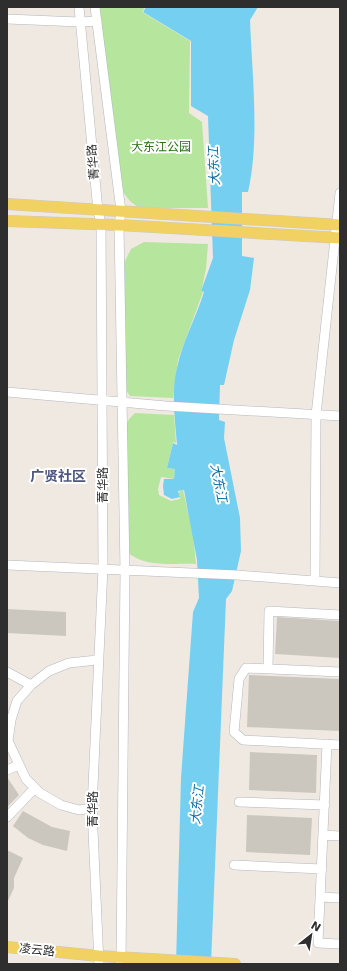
<svg xmlns="http://www.w3.org/2000/svg" width="347" height="971" viewBox="0 0 347 971" font-family="'DejaVu Sans','Noto Sans SC',sans-serif">
	<style>
		.green { fill: #b6e59e }
		.water { fill: #75cff0 }
		.building { fill: #cbc7bf }
		.lines { fill: none; stroke-linecap: round; stroke-linejoin: round }
		.minor-casing { stroke: #b4b7c1; stroke-width: 10 }
		.major-casing { stroke: #c9c9c9; stroke-width: 12 }
		.minor { stroke: #fff; stroke-width: 9 }
		.major { stroke: #f2d163; stroke-width: 11 }
		.labels { text-anchor: middle; dominant-baseline: central; stroke-width: 4; stroke-linejoin: round; paint-order: stroke }
		.park-label { font-size: 12px; fill: #2c6e1b; stroke: #fff }
		.street-label { font-size: 12px; fill: #2e2e2e; stroke: #fff }
		.water-label { font-size: 13px; font-style: italic; fill: #0d6fa3; stroke: #fff }
		.quarter-label { font-size: 14px; font-weight: bold; fill: #4d5680; stroke: #fff }
	</style>
	<rect width="100%" height="100%" fill="#efe9e1"/>
	<!-- green -->
	<path class="green" d="M99,7H145L142,12L190,41L189,113L202,122L208,208H139L130,201L123,192Z
		M144,242L208,244L206,269L201,292H203L178,360L173,398L130,396L126,390L124,263L131,249Z
		M135,413L174,415L176,443L173,442L167,468L175,469L174,479L161,477L158,489L159,495L171,501L180,499L179,492L183,490L193,534L196,564C173,563 145,568 127,552L125,427L129,419Z"/>
	<!-- water -->
	<path class="water" d="M146,7H258L250,20C252,74 260,140 248,192H242V256L254,258L250,290L234,340L224,385H220L219,420L225,422L224,438L240,518L241,551L232,591L226,599L211,964H176L181,778L193,612L199,598L197,560L184,490L178,491L180,497L172,499L164,495L163,486L164,479H174L175,469L167,468L173,443L177,445C175,419 171,392 177,368C182,344 194,321 202,298L204,292L201,291L213,258L208,116L191,106V41L143,12Z"/>
	<!-- building -->
	<path class="building" d="M7,609L66,612V636L7,633Z
		M277,617L340,621V658L275,654Z
		M249,675L340,679V731L247,727Z
		M250,752L317,755L316,793L249,790Z
		M7,777L19,795L7,807Z
		M23,811L52,827L70,831L67,851L43,845L28,838L13,826Z
		M247,815L312,818L310,855L246,852Z
		M7,850L23,858L14,878V888L7,903Z"/>
	<g class="lines">
		<defs>
			<path id="minor" d="M79,7L98,211L101,224L103,568L92,808L99,964
				M95,7L121,211L119,225L125,571L121,964
				M7,19L80,22L97,21
				M7,392L166,406L340,416
				M7,565L237,575L340,583
				M315,581L316,415L340,193
				M268,669L269,611L340,615
				M7,672L31,685
				M340,672L246,668L239,679L234,732L243,740L340,745
				M327,744L318,943L340,944
				M7,770L19,765
				M239,802L325,805
				M92,808L79,810L61,805L40,793L26,779L8,741L11,720L17,701L31,685L49,671L69,663L97,660
				M7,817L35,788
				M323,835L340,836
				M234,865L322,869
				M320,897L340,898"/>
			<path id="major" d="M7,204L340,225
				M7,221L119,225L340,238
				M7,947L99,956L235,964"/>
		</defs>
		<!-- minor casing -->
		<use href="#minor" class="minor-casing"/>
		<!-- major casing -->
		<use href="#major" class="major-casing"/>
		<!-- minor -->
		<use href="#minor" class="minor"/>
		<!-- major -->
		<use href="#major" class="major"/>
	</g>
	<g class="labels">
		<!-- park labels -->
		<g class="park-label">
			<text x="161" y="147">大东江公园</text>
		</g>
		<!-- street labels -->
		<g class="street-label">
			<text transform="translate(93 162) rotate(-95)">菁华路</text>
			<text transform="translate(103 485) rotate(-90)">菁华路</text>
			<text transform="translate(93 809) rotate(-90)">菁华路</text>
			<text transform="translate(37 950) rotate(6)">凌云路</text>
		</g>
		<!-- water labels -->
		<g class="water-label">
			<text transform="translate(214 166) rotate(-93)">大东江</text>
			<text transform="translate(219 483) rotate(79)">大东江</text>
			<text transform="translate(197 805) rotate(-84)">大东江</text>
		</g>
		<!-- quarter labels -->
		<g class="quarter-label">
			<text x="58" y="476">广贤社区</text>
		</g>
	</g>
	<!-- border -->
	<rect width="347" height="971" fill="none" stroke="#2e2e2e" stroke-width="16"/>
	<!-- north arrow -->
	<g transform="translate(311 935) rotate(30)" stroke="#ffffff" stroke-width="3" paint-order="stroke">
	<path d="M0-3L7 15L0 10L-7 15Z" fill="#2e2e2e"/>
	<text y="-6" font-size="11" font-weight="bold" text-anchor="middle" fill="#2e2e2e">N</text>
	</g>
</svg>
